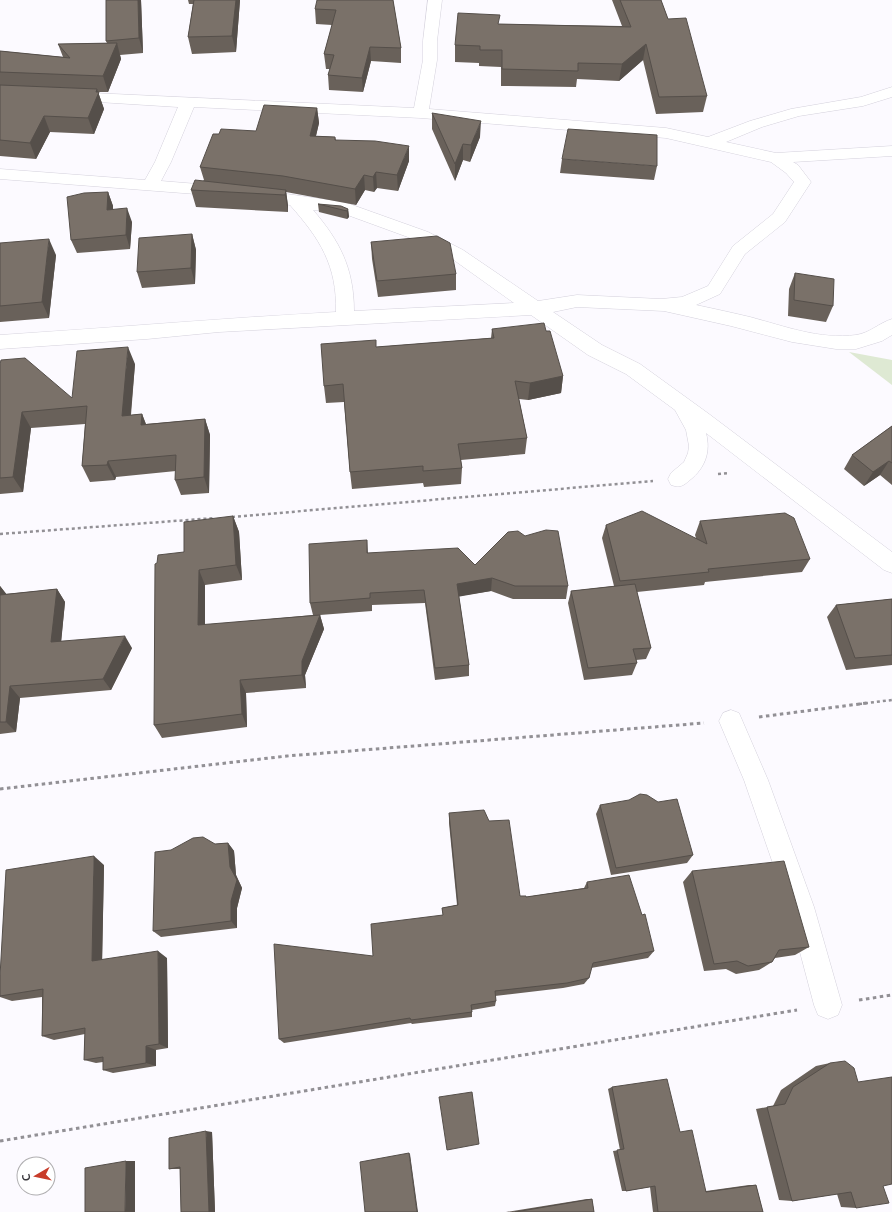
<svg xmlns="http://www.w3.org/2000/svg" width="892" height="1212" viewBox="0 0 892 1212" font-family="Ubuntu,sans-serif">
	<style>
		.green { fill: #dee9d3 }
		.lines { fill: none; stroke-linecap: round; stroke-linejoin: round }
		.street-casing { stroke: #d4d1dc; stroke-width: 1 }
		.path-far1 { stroke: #929095; stroke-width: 2.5; stroke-dasharray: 3 3; stroke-linecap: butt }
		.path { stroke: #929095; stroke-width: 3; stroke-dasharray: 3.5 3.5; stroke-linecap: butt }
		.street { fill: #fff; fill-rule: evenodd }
		.wall { fill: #69615a }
		.shaded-wall { fill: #554f4a }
		.building { fill: #7a7169; stroke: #554f4a }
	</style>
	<rect width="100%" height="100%" fill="#fcfaff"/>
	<!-- green -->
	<path class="green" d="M849,352L892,360V385Z"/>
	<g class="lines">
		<defs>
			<path id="street" d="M428,0H442L437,41V60L429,109L666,128L708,137L750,121L791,109L861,97L892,87V97L863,106L799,116L762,127L726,142L776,153L892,146V156L793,162L798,165L811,182L785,222L745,254L720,294L696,305C715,309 733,313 750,317C784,326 820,340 856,335C870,333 879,323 892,319V335L882,341L856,349H836L792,342L731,326L664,311L577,307L553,312L602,345L640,364L709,414L892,552V573L884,570L706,433C711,452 705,468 690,480C683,486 680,488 671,485L668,479L671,473L684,462L688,453L689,446L686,430L675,410L626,374L588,355L531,315L219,332L147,339L0,349V335C112,328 224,318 336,312C337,265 320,239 290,205L252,199L250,195L252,191L258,190L344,202L428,232L463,250L538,301L577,295L661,299L682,297L708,286L733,246L773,214L794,182L786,173L771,162L666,138L421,118L194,107L171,162L161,181L222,186L228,187L230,191L228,195L222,196L0,179V169L145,180L155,162L178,107L66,100L63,97L66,94L71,92L414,108L423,60V41ZM313,210L342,213L416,240L451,258L514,303L354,311C354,269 340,241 313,210Z
				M731,710L739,713L768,780L814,907L842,1005L838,1015L828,1019L818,1015L814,1005L788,907L744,780L719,721L723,713Z"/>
		</defs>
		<!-- street casing -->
		<use href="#street" class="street-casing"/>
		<!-- path-far1 -->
		<path class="path-far1" d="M718,474L729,473
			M232,517L653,481
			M0,534L215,518
			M859,704L892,700"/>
		<!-- path -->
		<path class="path" d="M759,717L867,703
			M0,789L287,756L704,723
			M859,1000L892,995
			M0,1141L797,1010"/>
		<!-- street -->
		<use href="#street" class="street"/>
	</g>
	<!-- wall -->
	<path class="wall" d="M106,0H141L143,53L120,55L121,59L108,92H98L104,109L94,134L50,132L36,159L0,156V51L63,57L58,44L107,43L106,41Z
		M188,0H242H240L236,52L192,54L188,37L193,4H189Z
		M393,0L401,48V63L371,61L363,92L329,90L328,75L330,69H326L324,54L332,25L316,24L315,9Z
		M612,0H661L668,19L707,96L703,112L656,114L643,60L619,81L577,79L576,87L501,86V67L479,66V63L455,62V45L500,24L622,26Z
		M317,108L319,123L316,136L335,137L336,140L409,161L398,191L377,188L374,192L365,190L356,205L286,192L288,206V212L196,207L191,190L204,180L200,167L219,134L256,131Z
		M432,113L480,137L470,162L463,160L455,181L432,129Z
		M562,159L657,166L654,180L560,173Z
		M108,192L113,206V209L132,222L130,249L77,253L71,240Z
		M318,204L348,209L349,217L347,219L319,212Z
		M192,234L196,250L195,284L142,288L137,272Z
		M371,242L456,274V290L378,297L372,259Z
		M0,243L56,255L49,318L0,322Z
		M795,273L833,306L826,322L788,316L789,289Z
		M492,329L546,331L563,376L561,393L528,400L519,399L527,438L525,454L461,460L462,468L461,484L424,487L423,483L352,489L350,472L344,402L326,403L324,386L376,347L491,338Z
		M0,364L72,398L135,364L131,415L142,414L146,424L205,419L210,435L209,493L181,495L175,480L176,471L116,477L115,480L90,482L82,466L85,424L31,428L23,492L0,494Z
		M892,426V485L880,475L864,486L844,469L852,455Z
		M233,516L239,532L242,580L205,585V625L313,615L310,603L367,540L368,553L475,565L568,586L566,599H513L491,591L459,596L469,665V676L435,680L425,603L372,605V611L320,615L324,629L305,675L306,688L246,693L247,727L162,738L154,725L184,552Z
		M700,521L810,559L802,572L705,582L704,585L637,592L651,648L646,659L636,660L637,663L632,675L584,680L568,603L571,591L614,586L602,538L606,525L696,538L695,535Z
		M0,586L6,594L57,589L65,602L61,641L132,648L111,690L20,698L16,732L0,734Z
		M892,599V665L846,670L827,617L836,605Z
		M600,805L693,855L687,863L611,875L596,814Z
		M449,813L520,896L526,897L584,888L587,882L654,951L648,958L591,968L589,978L584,984L563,988L495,996L496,1001L495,1006L472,1010V1017L412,1024L411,1023L284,1043L279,1039L373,956L443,915L442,908L457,905L449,823Z
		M228,843L234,851L236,875L242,888L237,908V928L161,937L153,931L215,844Z
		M104,865L102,960L167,958L168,1048L156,1050V1066L113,1073L103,1070V1062L96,1063L84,1060L85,1034L54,1040L42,1036V997L12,1001L0,997V976Z
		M692,871L809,947L795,955L775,958L772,962L759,970L736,974L726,969L704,971L683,882Z
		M830,1063L883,1186L856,1208L841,1207L837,1194L792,1201L779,1200L756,1109L773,1106L781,1090L816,1066Z
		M612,1087L679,1132L706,1191L749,1185H756L763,1212H653L650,1187L626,1191H622L613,1151L620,1150L608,1089Z
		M212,1132L215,1212H181L180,1169H169Z
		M587,1199H592L594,1212H506Z"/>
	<!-- shaded-wall -->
	<path class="shaded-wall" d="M138,0H141L143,53L139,38Z
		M236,0H240L236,52L232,36Z
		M117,43L121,59L108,92L103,76Z
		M646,44L643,60L619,81L622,64Z
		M370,47L371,61L363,92L362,78Z
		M97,89L104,109L94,134L88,118Z
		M317,108L319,123L312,152L310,136Z
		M44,116L50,132L36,159L30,143Z
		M481,121L480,137L470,162L471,145Z
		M463,144V160L455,181V164Z
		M409,146V161L398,191L397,175Z
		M376,172L377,188L374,192L373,177Z
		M364,175L365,190L356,205L355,189Z
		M286,190L288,206V212L285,195Z
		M108,192L113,206L112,224L107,210Z
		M127,208L132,222L130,249L126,235Z
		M348,209L349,217L347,219V211Z
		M192,234L196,250L195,284L191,268Z
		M49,239L56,255L49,318L42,302Z
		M128,347L135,364L129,432L122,416Z
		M563,376L561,393L528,400L530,383Z
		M22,412L31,428L23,492L13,477Z
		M142,414L148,430L141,425Z
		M205,419L210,435L209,493L204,477Z
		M108,461L116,477L115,480L107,465Z
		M889,461L880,475L864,486L873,472Z
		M233,516L239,532L242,580L236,565Z
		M199,570L205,585V639L198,625Z
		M492,578L491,591L457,597V584Z
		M0,586L8,596L0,600Z
		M57,589L65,602L60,654L51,642Z
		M320,615L324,629L305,675L306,688L302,675V661Z
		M125,636L132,648L111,690L103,679Z
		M240,680L246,693L247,727L242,714Z
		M10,686L20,698L16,732L6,722Z
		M228,843L234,851L236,875L242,888L237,908V928L231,921L230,867Z
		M94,856L104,865L102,967L92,961Z
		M158,951L167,958L168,1048L159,1044Z
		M146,1046L156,1050V1066L146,1063Z
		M206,1131L212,1132L215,1212H209Z
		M409,1153L410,1154L418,1212H417Z
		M126,1161H135V1212H125Z"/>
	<!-- building -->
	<path class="building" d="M106,0H138L139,38L106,41Z
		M194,0H236L232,36L188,37Z
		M317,0H393L401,48L370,47L362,78L328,75L334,55L324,54L336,10L315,9Z
		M620,0H661L668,19L686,18L707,96L659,97L646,44L622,64L578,63V71L502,69V50H480V46L455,45L458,13L500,15L498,24L631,27Z
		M117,43L103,76L0,72V51L70,58L58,44Z
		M0,85L97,89L96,92H99L88,118L44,116L30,143L0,140Z
		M264,105L317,108L310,136L335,137V140L375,141L409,146L397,175L376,172L373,177L364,175L355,189L283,176L200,167L213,134H219L221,129L256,131Z
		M432,113L481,121L471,145L463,144L455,164Z
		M568,129L657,135V166L562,159Z
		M195,180L286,190L285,195L191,190Z
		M108,192L107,210L127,208L126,235L71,240L67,197L84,193Z
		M318,204L341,206L348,209L347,211Z
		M192,234L191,268L137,272L139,238Z
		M437,236L450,243L456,274L377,281L371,242Z
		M49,239L42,302L0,306V243Z
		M795,273L834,279L833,306L794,300Z
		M544,323L546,331H550L563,376L530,383L515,381L527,438L458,444L462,468L423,471V466L350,472L343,384L324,386L321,344L376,340V347L494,338L492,329Z
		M128,347L122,416L142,414L141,425L205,419L204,477L175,480L176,455L108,461L107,465L82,466L87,406L22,412L13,477L0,478V364L1,360L25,358L72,398L77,351Z
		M892,426V463L889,461L873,472L852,455Z
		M642,511L707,544L700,521L785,513L794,518L810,559L708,569L709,572L620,581L606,525Z
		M233,516L236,565L199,570L198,625L320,615L302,661V675L240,680L242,714L154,725L155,564L157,563L158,555L184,552V522Z
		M546,530L558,531L568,586H515L492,578L457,584L469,665L435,668L424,590L370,593V598L310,603L309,544L367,540V553L458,548L475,565L508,532L518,531L525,536Z
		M635,584L651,648L633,649L637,663L588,668L571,591Z
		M57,589L51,642L125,636L103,679L10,686L6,722H0V595Z
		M892,599V655L855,658L836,605Z
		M640,794L647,795L658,802L677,799L693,855L616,868L600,805L629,800Z
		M484,810L489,821L509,820L520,896H526V897L588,888L587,882L629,875L642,915L645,914L654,951L593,963L589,978L567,983L495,991L496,1001L471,1005L472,1012L411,1020L410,1018L279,1039L274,944L373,956L371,924L443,915L442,908L458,905L449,813Z
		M203,837L215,844L228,843L230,867L237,880L231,901V921L153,931L155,852L171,850L193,838Z
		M94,856L92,961L158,951L159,1044L146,1046V1063L103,1070V1057L84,1060L85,1028L42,1036L43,989L0,996V976L6,870Z
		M784,861L809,947L779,950L772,962L748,966L737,961L714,964L692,871Z
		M845,1061L854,1068L858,1082L892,1077V1184L883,1186L889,1203L856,1208L851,1192L792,1201L767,1107L785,1104L793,1087L830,1063Z
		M667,1079L680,1132L692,1130L706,1192L756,1185L763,1212H658L655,1186L626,1191L617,1150L624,1149L612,1087Z
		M472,1092L479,1144L447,1150L439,1097Z
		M206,1131L209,1212H181L180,1167L169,1169V1138Z
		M409,1153L417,1212H365L360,1162Z
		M126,1161L125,1212H85V1168Z
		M592,1199L594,1212H515Z"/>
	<!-- north arrow -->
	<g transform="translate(36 1176) rotate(261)"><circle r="19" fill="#ffffff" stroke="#b0afb1"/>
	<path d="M0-3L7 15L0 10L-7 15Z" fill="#c83c2a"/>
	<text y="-6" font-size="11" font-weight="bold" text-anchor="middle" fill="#39373c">С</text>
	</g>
</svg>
